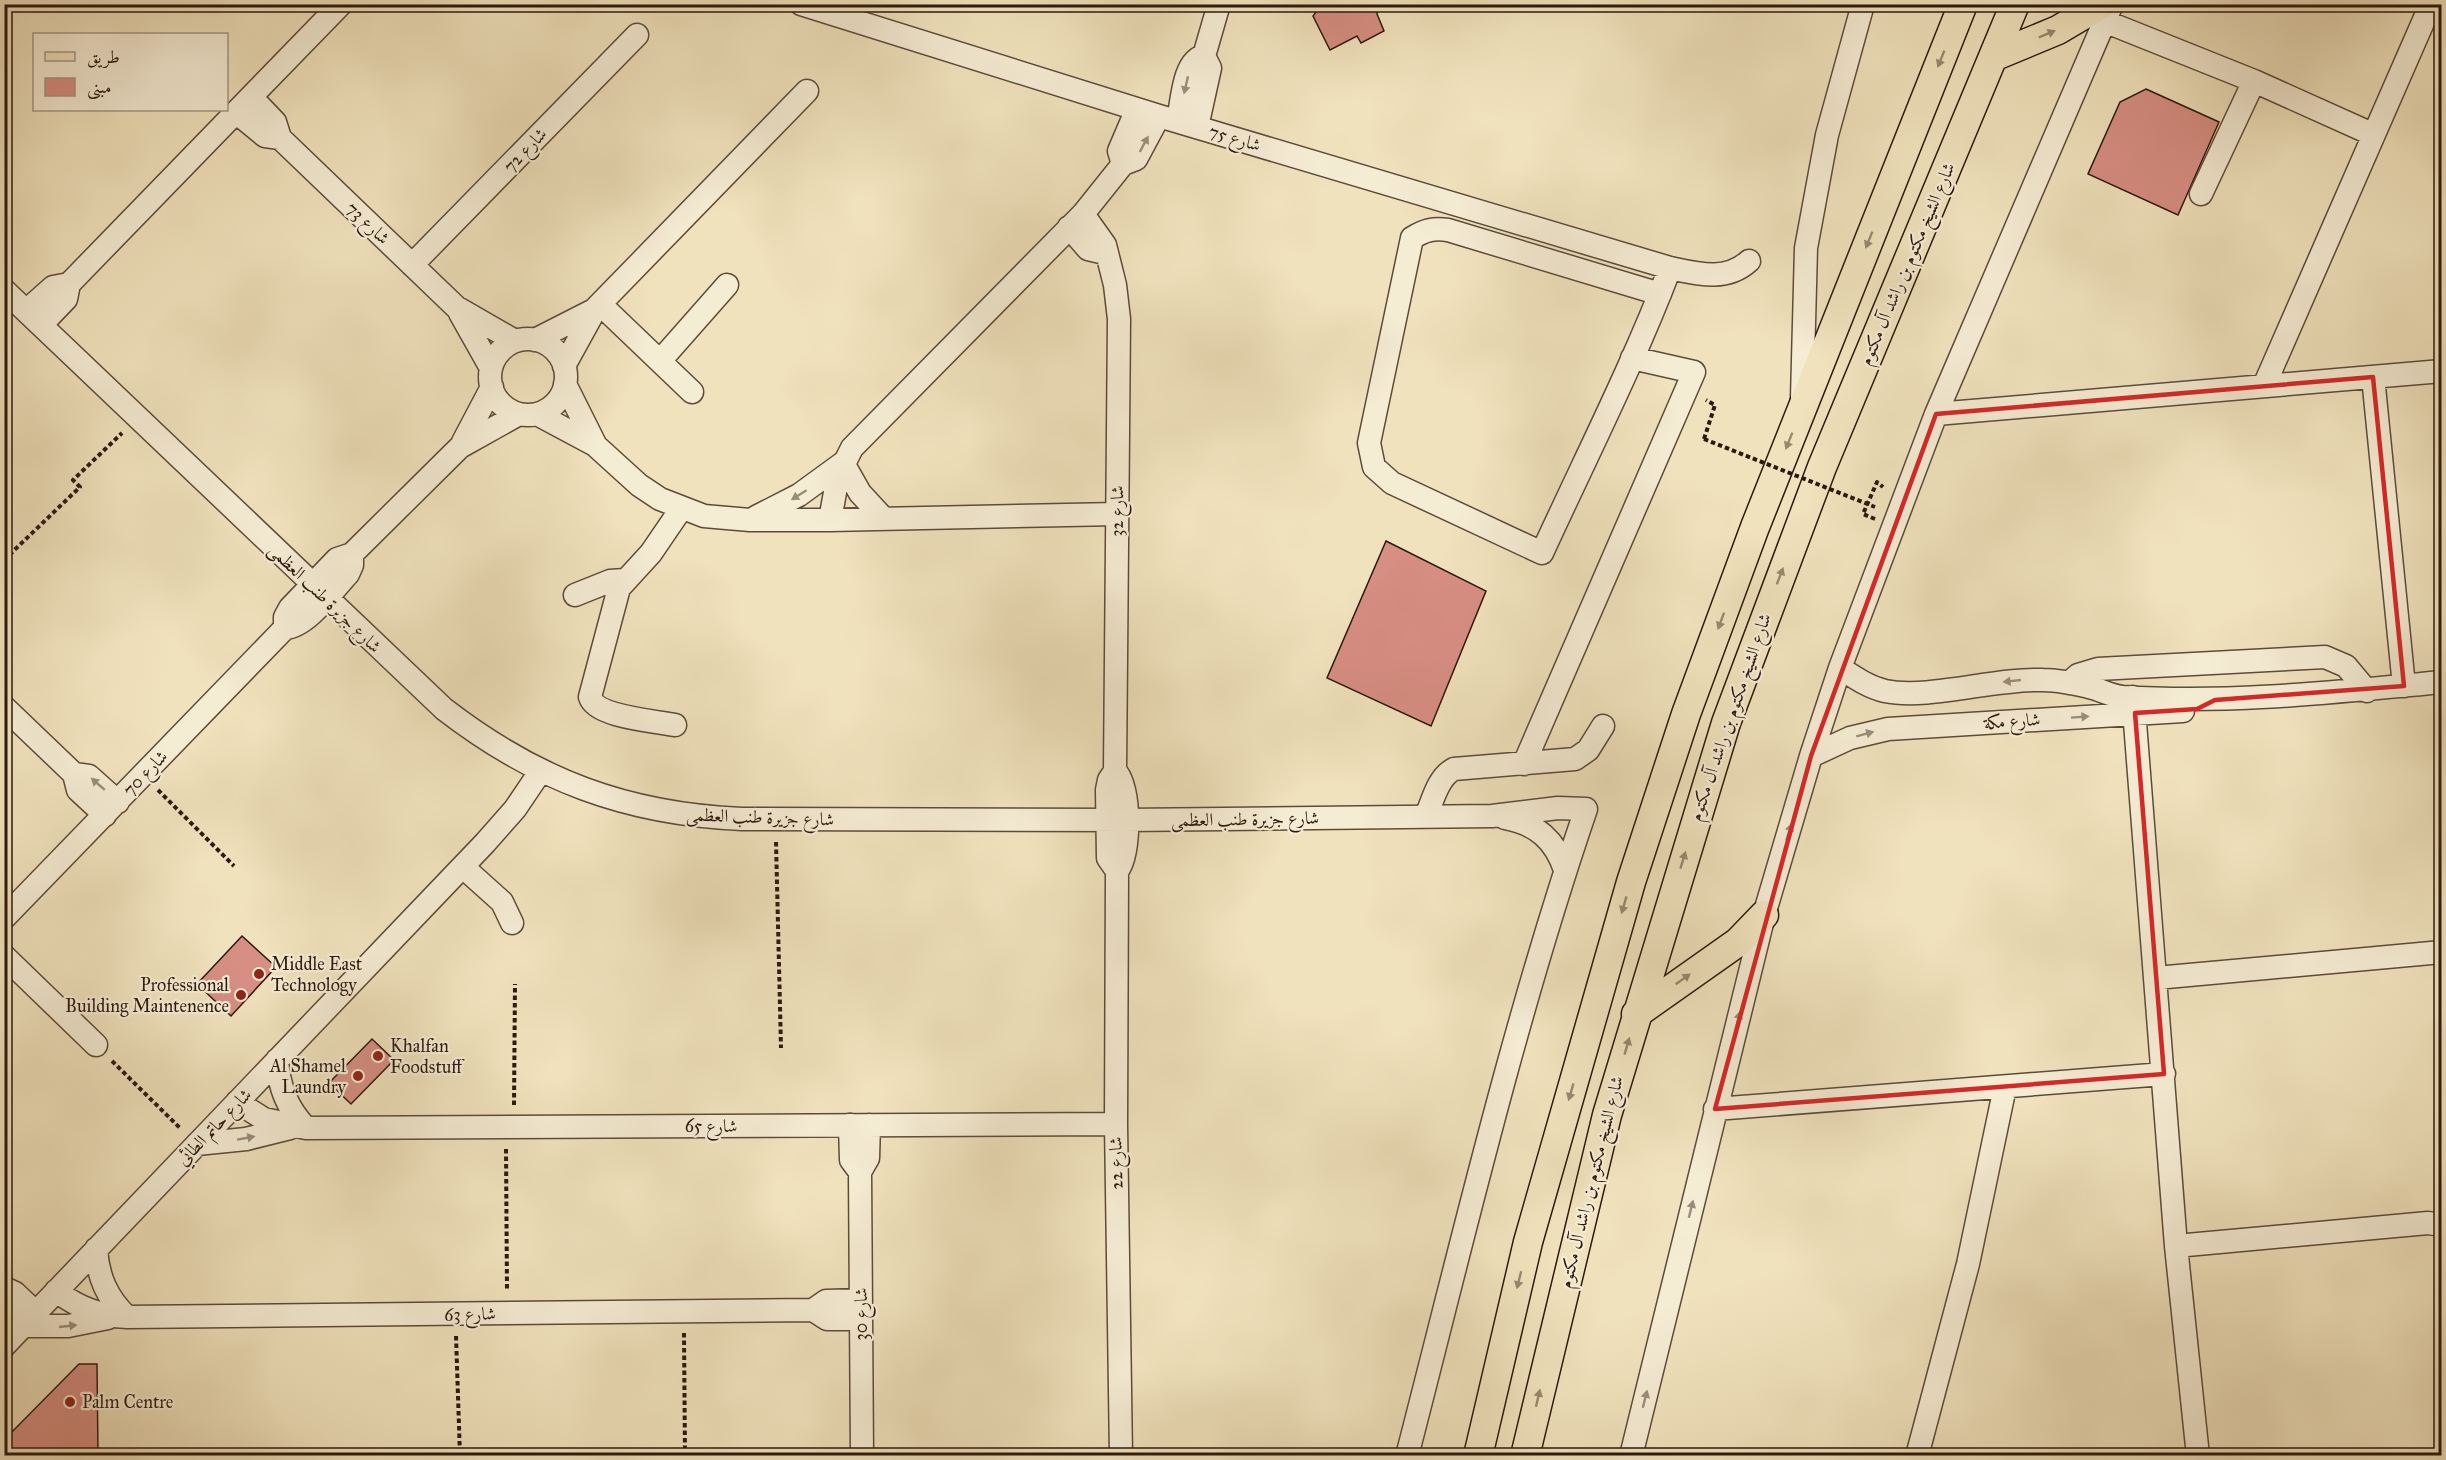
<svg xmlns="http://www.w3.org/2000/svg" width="2446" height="1460" viewBox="0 0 2446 1460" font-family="'IM FELL Great Primer',Amiri,serif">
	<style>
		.building { fill: #d78e83; stroke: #2c190e; stroke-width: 1.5 }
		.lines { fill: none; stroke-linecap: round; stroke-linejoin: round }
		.minor-casing { stroke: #5d4b3a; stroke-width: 25 }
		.major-casing { stroke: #2c190e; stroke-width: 31 }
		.path { stroke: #2c190e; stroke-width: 4; stroke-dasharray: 4.5 3; stroke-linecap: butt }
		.minor { stroke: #f5ecd4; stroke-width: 22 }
		.major { stroke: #f0e2bd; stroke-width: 28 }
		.path-bridge { stroke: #2c190e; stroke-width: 4; stroke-dasharray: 4.5 3; stroke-linecap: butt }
		.oneway { fill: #98886e }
		.oneway2 { fill: #9b8d7b }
		.marked { fill: none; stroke: #d62828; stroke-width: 4.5; stroke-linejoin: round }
		.poi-dot { fill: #8f2418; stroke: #f5ecd4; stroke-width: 2 }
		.labels { text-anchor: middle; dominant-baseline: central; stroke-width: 4.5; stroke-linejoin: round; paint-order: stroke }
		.street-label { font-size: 18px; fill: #2c190e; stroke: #f5ecd4 }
		.poi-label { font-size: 18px; fill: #2c190e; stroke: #f5ecd4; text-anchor: start }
	</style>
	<rect width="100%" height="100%" fill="#f0e2bd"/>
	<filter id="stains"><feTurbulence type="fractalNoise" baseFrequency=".00333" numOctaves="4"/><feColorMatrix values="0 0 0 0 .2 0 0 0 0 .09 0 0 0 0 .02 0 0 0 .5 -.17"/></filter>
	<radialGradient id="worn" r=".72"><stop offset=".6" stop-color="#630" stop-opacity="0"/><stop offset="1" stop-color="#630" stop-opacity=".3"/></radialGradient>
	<!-- building -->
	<path class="building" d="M1322,4H1379L1377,14L1384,31L1361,43L1357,36L1330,50L1313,16Z
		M2146,89L2219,122L2178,215L2088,174L2120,102Z
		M1386,541L1486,591L1431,726L1327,678Z
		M242,936L276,967L231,1016L197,984Z
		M372,1039L394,1060L351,1104L329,1083Z
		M79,1364H97L98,1455H4V1440Z"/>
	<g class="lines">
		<defs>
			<path id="minor" d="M801,4L1159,116L1670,268C1698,274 1726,282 1749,261
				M2104,21L2254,81L2372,134
				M1204,56L1219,4
				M252,98L275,122L280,138L456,307L515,341
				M237,113L265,136L280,138
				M1178,120C1182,103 1183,60 1204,56
				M1197,127L1210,68L1204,56
				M1123,164L1119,151L1137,109
				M2201,194L2254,81
				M1083,214L1105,245L1115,285L1119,319L1115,771L1109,780L1107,790L1108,858L1117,871
				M1069,227L1088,249L1105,253
				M412,265L637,35
				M4,290L444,709C536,780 626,814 742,819L1126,820L1492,816L1558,808L1586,809C1514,1020 1463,1239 1407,1456
				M1660,294L1448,230C1433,228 1425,230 1412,238L1369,443L1374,467L1392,483L1542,553C1585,459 1633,365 1670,268
				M600,304L692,392
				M26,311L53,287L69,284L341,4
				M460,313L491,368
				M41,325L66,299L69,284
				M490 377a38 38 0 1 1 76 0a38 38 0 1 1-76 0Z
				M535,340L592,311
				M660,361L727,285
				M564,366L596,308L807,91
				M2373,377L2404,686
				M565,384L595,444
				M2264,386L2431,4
				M1802,398L1806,248L1827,135L1863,4
				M537,414L595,445L639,485L660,499L704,516L750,520H830L1117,514
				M1936,414L2442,371
				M463,442L492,387
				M843,463L860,493L884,519
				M756,517L799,495L843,463
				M830,520L838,476L852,448L1083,214L1123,164L1136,159L1159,116
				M575,595L610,581L625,580
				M285,628V617L290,608L337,559L352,554L460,447L519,414
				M1840,668C1854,677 1868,687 1885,691C1929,700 1995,678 2043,680C2060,680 2077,684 2093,688C2103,691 2112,696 2123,697C2230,704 2335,692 2442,682
				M2069,683L2078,675L2098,669L2325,657L2346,666L2367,691
				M2133,697L2176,1246L2198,1456
				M4,707L74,774L78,790L105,815
				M675,725C655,721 596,717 590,697L619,588L651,553L681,509
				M1811,756L1850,738L1888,729L2183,711
				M1524,764L1694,372L1632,358
				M1115,771C1131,784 1131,856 1117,871L1116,1124L1121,1456
				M74,774L89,776L118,802
				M1426,816C1433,800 1438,777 1454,769L1575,759L1588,750L1603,726
				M1505,818C1537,824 1555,840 1565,870
				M463,867L502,902L512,923
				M4,918L285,628C307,627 333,590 348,574L352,565V554
				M4,956L96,1045
				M2156,978L2442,952
				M277,1060C279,1087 287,1108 306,1128
				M237,1102L264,1119L306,1128L1116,1124
				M1715,1109L2164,1074
				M850,1125L851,1160L860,1172
				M197,1144L246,1139L290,1128
				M2176,1246L2428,1223L2442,1225
				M96,1249C98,1277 107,1298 127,1317
				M4,1288L15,1293L36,1313
				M56,1291C79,1308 100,1316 127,1317L813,1310L827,1319H861
				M4,1310L23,1326H68L108,1318
				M813,1310L826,1301L861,1300
				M4,1346L485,843L515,809L540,772
				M862,1456L860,1172L868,1158L869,1125
				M1631,1456L1764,915L1811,756L1840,668L1936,414L2112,4
				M1917,1456L1968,1264L2005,1087"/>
			<path id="major" d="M1993,57L2058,30L2102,4
				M1636,1014L1738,942L1764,915
				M1478,1456L1528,1242L1631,882L1686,714L1755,527L1963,4
				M1525,1456L1607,1115L1726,723L1822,467L2015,4"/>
		</defs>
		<!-- minor casing -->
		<use href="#minor" class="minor-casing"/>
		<!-- major casing -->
		<use href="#major" class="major-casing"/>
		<!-- path -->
		<path class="path" d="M1704,439L1715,405L1706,400
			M1875,519L1863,514L1877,482L1883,487
			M4,560L80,487L73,480L122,433
			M158,790L234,866
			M776,842L781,1048
			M112,1061L181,1129
			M514,1105L515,984
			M506,1149L507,1291
			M684,1333L685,1456
			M456,1336L460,1456"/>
		<!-- minor -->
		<use href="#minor" class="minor"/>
		<!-- major -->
		<use href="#major" class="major"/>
		<!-- path-bridge -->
		<path class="path-bridge" d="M1704,439L1875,507"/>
	</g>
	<!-- one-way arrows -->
	<defs><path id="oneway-solid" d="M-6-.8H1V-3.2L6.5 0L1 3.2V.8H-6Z" transform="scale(1.5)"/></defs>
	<g class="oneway">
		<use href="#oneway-solid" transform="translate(2047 34) rotate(-23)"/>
		<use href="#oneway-solid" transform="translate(1941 59) rotate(112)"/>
		<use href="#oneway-solid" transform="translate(1869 240) rotate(112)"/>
		<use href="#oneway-solid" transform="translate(1789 441) rotate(112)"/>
		<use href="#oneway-solid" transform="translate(1780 576) rotate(-69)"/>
		<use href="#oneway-solid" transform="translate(1721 621) rotate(110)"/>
		<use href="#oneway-solid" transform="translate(1683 860) rotate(-73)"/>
		<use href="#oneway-solid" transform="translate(1624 905) rotate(106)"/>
		<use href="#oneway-solid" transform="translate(1683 979) rotate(-35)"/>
		<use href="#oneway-solid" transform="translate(1627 1046) rotate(-74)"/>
		<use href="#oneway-solid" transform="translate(1571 1092) rotate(106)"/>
		<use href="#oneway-solid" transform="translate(1519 1280) rotate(104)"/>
		<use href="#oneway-solid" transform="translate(1538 1398) rotate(-77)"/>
	</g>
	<g class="oneway2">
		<use href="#oneway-solid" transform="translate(1186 85) rotate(103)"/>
		<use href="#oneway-solid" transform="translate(1144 144) rotate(-62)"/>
		<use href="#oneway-solid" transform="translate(799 495) rotate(148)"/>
		<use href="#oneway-solid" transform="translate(2012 681) rotate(174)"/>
		<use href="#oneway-solid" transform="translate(2080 717) rotate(-4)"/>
		<use href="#oneway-solid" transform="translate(1865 734) rotate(-15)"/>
		<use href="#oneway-solid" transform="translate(98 784) rotate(-139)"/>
		<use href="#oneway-solid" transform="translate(1789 832) rotate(-73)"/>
		<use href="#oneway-solid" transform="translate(1738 1020) rotate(-76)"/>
		<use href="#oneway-solid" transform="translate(246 1138) rotate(-10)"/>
		<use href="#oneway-solid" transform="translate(1691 1209) rotate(-76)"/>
		<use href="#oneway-solid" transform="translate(68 1326) rotate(-6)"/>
		<use href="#oneway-solid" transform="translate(1645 1399) rotate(-76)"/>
	</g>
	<!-- marked area -->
	<path class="marked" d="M2373,377L2404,686L2215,700L2197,709L2135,713L2164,1074L1715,1109L1811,756L1936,414Z"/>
	<!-- markers -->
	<g class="poi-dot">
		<circle cx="259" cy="974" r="6"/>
		<circle cx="241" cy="995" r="6"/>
		<circle cx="378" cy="1056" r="6"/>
		<circle cx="358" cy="1076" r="6"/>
		<circle cx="70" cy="1402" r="6"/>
	</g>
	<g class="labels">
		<!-- street labels -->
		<g class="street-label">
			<text transform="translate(1235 138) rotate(17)">شارع 75</text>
			<text transform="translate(525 150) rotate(-46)">شارع 72</text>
			<text transform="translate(368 223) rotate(44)">شارع 73</text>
			<text transform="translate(1907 264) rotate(-67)">شارع الشيخ مكتوم بن راشد آل مكتوم</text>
			<text transform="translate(1117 511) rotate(-89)">شارع 32</text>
			<text transform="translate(325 598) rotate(44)">شارع جزيرة طنب العظمى</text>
			<text transform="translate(1730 717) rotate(-71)">شارع الشيخ مكتوم بن راشد آل مكتوم</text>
			<text transform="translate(2012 721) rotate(-4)">شارع مكة</text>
			<text transform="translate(145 773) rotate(-46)">شارع 70</text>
			<text transform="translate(760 817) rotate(2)">شارع جزيرة طنب العظمى</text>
			<text transform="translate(1245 819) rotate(-1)">شارع جزيرة طنب العظمى</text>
			<text x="711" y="1126">شارع 65</text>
			<text transform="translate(214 1127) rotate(-46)">شارع حاتم الطائي</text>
			<text transform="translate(1116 1163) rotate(-91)">شارع 22</text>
			<text transform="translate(1591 1182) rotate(-76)">شارع الشيخ مكتوم بن راشد آل مكتوم</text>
			<text transform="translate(470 1314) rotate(-1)">شارع 63</text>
			<text transform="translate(861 1314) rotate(-90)">شارع 30</text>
		</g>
		<!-- poi labels -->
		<g class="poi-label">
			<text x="271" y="964">Middle East<tspan x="271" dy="21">Technology</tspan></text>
			<text x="229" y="985" text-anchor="end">Professional<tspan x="229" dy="21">Building Maintenence</tspan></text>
			<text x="390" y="1046">Khalfan<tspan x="390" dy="21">Foodstuff</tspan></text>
			<text x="346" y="1066" text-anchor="end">Al Shamel<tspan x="346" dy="21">Laundry</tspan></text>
			<text x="82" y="1402">Palm Centre</text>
		</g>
	</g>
	<!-- margin -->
	<rect width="2446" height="1460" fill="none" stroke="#f0e2bd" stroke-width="24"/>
	<rect x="6" y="6" width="2434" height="1448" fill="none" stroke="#2c190e" stroke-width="3"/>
	<rect x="12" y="12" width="2422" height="1436" fill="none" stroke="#2c190e" stroke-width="1.5"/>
	<!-- legend -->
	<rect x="33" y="33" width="195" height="78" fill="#f5ecd4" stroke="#a59885" stroke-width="1.5"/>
	<rect x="45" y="52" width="30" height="9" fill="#f0e2bd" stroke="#a59885" stroke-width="1.5"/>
	<text x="87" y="63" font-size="18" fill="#2c190e">طريق</text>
	<rect x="45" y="78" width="30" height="18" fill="#d78e83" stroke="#a59885" stroke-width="1.5"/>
	<text x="87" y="93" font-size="18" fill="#2c190e">مبنى</text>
	<rect width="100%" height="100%" filter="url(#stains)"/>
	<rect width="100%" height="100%" fill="url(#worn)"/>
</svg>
